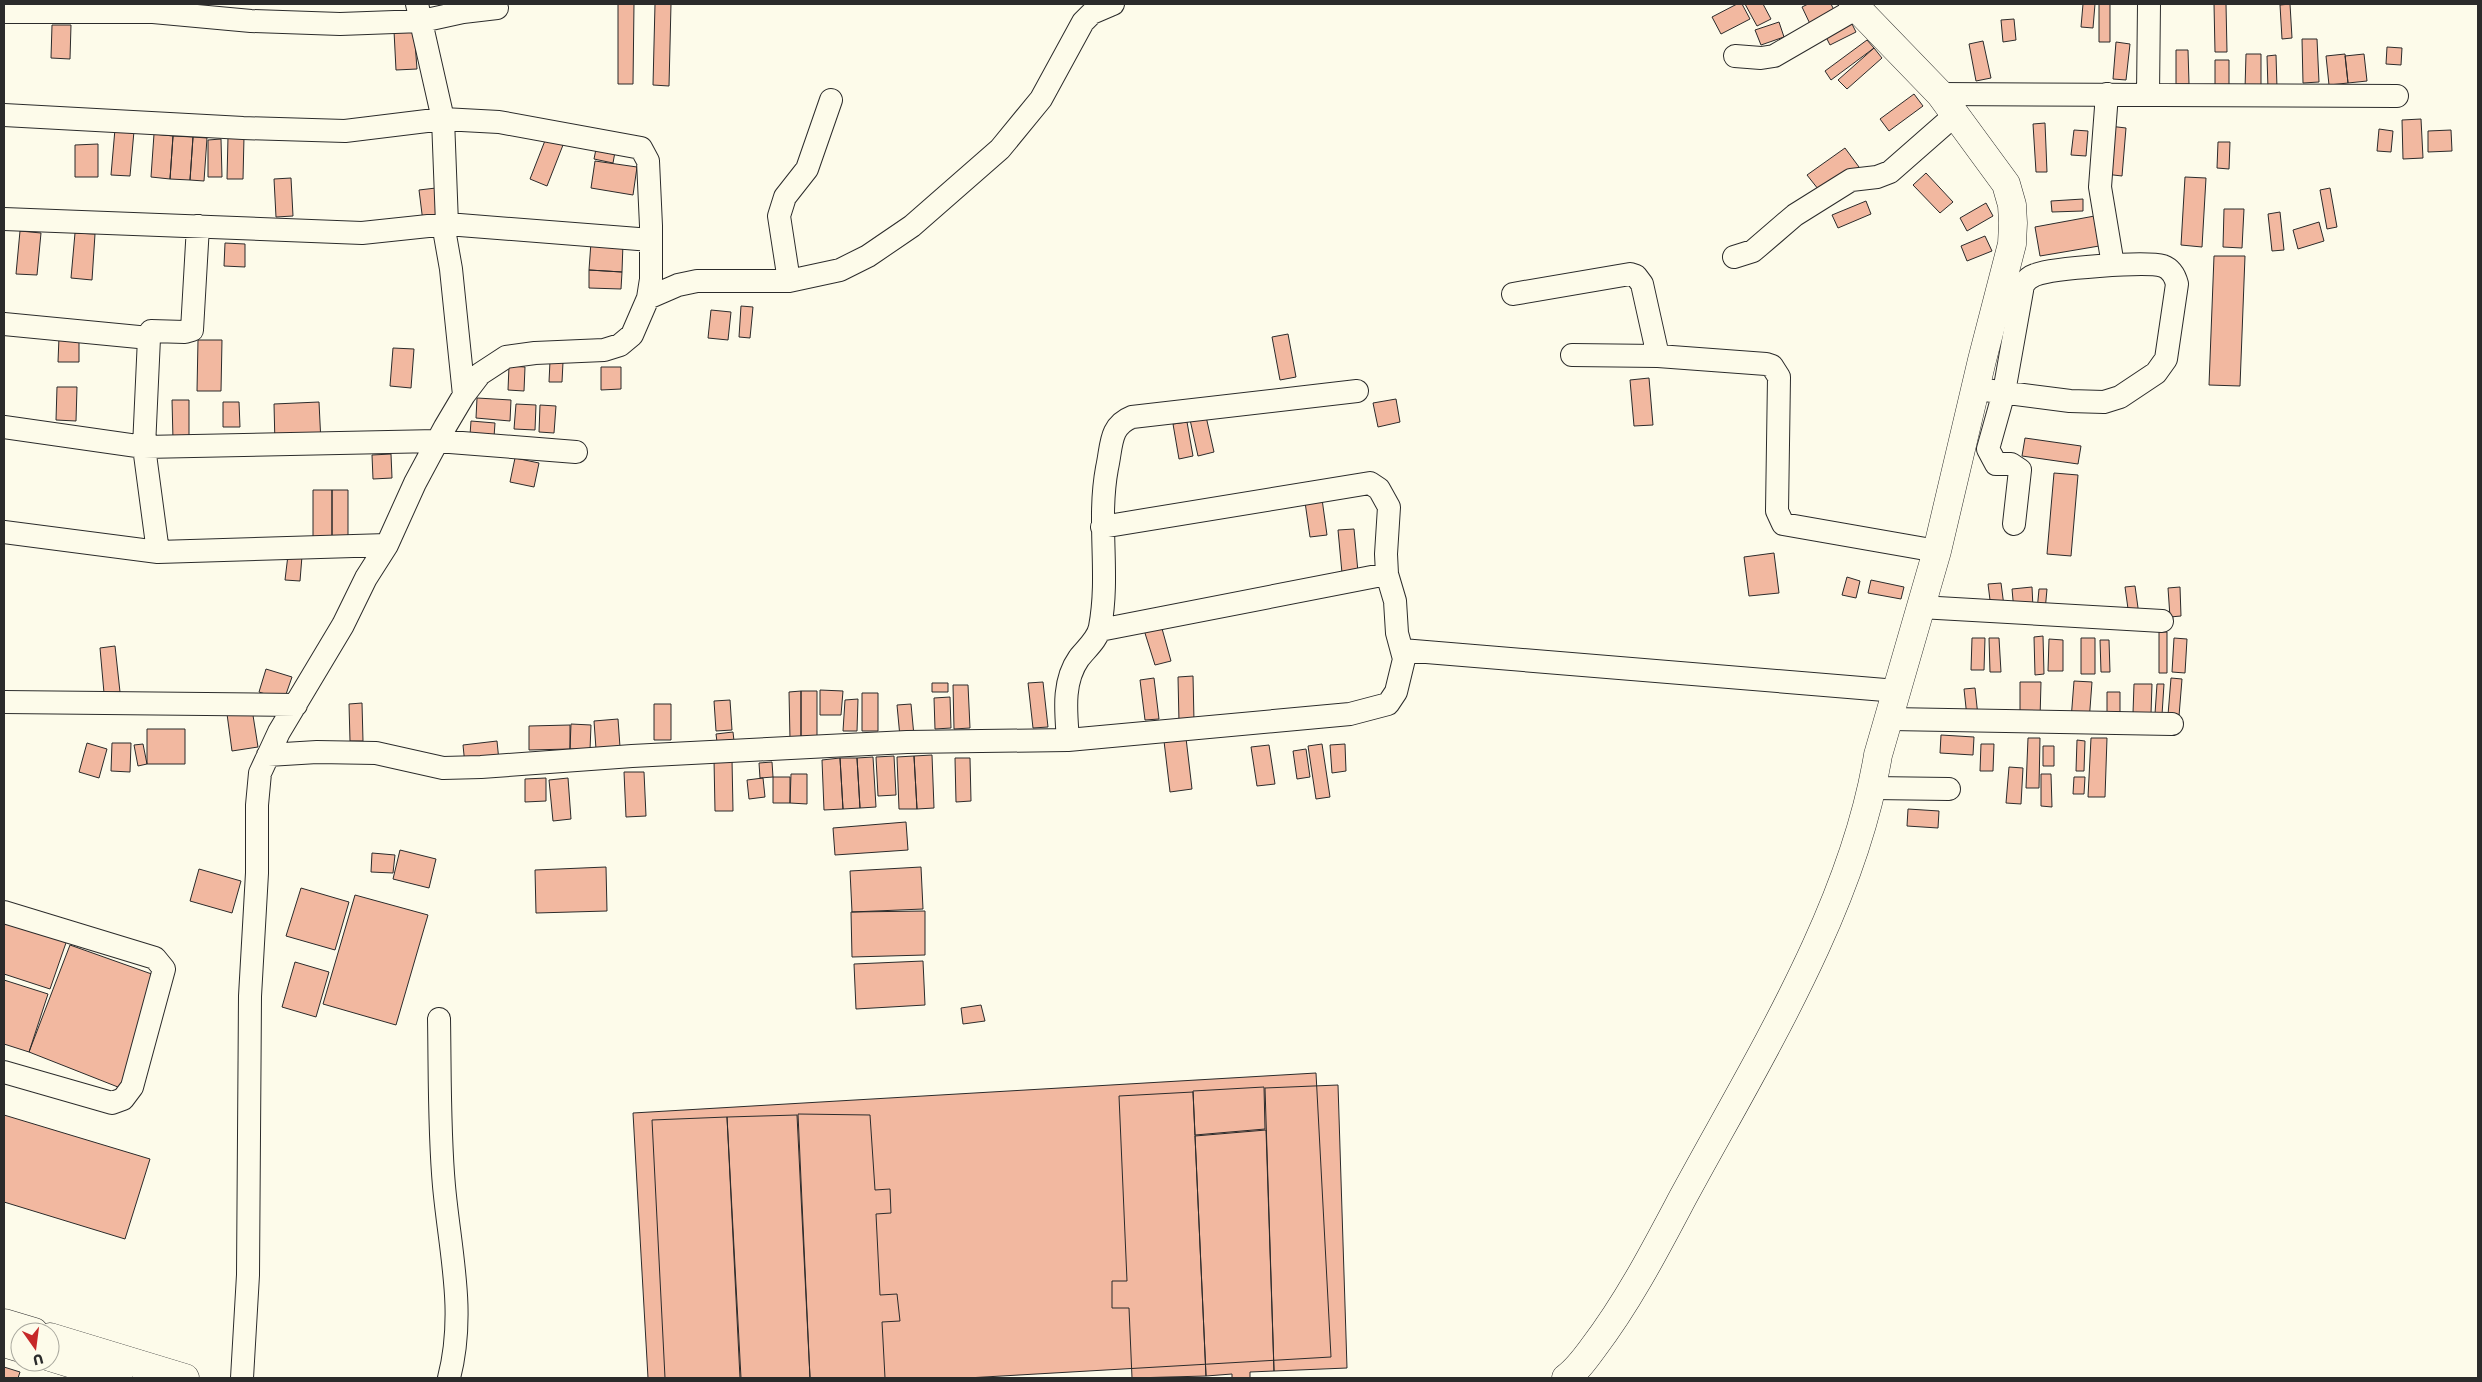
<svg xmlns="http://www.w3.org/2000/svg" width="2482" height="1382" viewBox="0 0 2482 1382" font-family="Poppins,sans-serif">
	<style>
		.building { fill: #f2b8a0; stroke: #2b2b2b }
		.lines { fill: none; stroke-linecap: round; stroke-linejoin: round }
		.minor-casing { stroke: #2b2b2b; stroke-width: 24 }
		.major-casing { stroke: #2b2b2b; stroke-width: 29 }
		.highway-casing { stroke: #2b2b2b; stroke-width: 29 }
		.minor { stroke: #fdfbea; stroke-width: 22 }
		.major { stroke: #fdfbea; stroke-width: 28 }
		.highway { stroke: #fdfbea; stroke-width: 28 }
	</style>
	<rect width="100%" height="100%" fill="#fdfbea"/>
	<!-- building -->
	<path class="building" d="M618,4H634L633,84H618Z
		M655,4H671L669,86L653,85Z
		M1737,4H1742L1750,19L1721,34L1712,17Z
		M1745,4H1763L1771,19L1757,26Z
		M1808,4H1831L1836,14L1811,26L1802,7Z
		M2083,4H2095L2093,28L2081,27Z
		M2099,4H2110V42H2099Z
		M2214,4H2226L2227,52H2215Z
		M2290,4L2292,38L2282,39L2280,5Z
		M2014,19L2016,40L2003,42L2001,20Z
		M1850,20L1856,32L1830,45L1824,33Z
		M1779,22L1784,37L1761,45L1755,30Z
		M52,25H71L70,59L51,58Z
		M414,29L417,69L396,70L394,31Z
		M2302,39H2317L2319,82L2303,83Z
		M1867,40L1874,48L1831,80L1825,71Z
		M1983,41L1991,78L1976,81L1969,44Z
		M2116,42L2130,44L2126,80L2113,79Z
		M2387,47L2402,48L2401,65L2386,64Z
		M1874,48L1882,58L1847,89L1838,80Z
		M2176,50H2188L2189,84H2176Z
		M2246,54H2261V89H2245Z
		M2345,54L2348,83L2329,85L2326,56Z
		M2364,54L2367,81L2348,83L2345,56Z
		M2276,55L2277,88L2268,89L2267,56Z
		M2215,60H2229V89H2215Z
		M1914,94L1923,106L1889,131L1880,119Z
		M2421,119L2423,158L2403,159L2402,120Z
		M2045,123L2047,172H2036L2033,124Z
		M2109,126L2126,128L2122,176L2105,174Z
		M115,129L134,131L130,176L111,175Z
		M2379,129L2393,131L2391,152L2377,151Z
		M2074,130L2088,131L2086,156L2071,155Z
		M2451,130L2452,151L2428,152V131Z
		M154,134L173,136L170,179L151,177Z
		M173,136L193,137L190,180L170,179Z
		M193,137L207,138L204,181L190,180Z
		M228,137H244L243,179H227Z
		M546,138L563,145L547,186L530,179Z
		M221,139L222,177H208V140Z
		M2218,142H2230L2229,169L2217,168Z
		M98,144V177H75V145Z
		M1845,148L1859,167L1822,194L1807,175Z
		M596,149L615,152L613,163L594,159Z
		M595,161L637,167L633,195L591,188Z
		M1926,173L1953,202L1940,213L1913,185Z
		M2185,177L2206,178L2202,247L2181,245Z
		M291,178L293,216L276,217L274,179Z
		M436,188L440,219L423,222L419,190Z
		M2330,188L2337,227L2327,229L2320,190Z
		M2083,199V211L2052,212L2051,201Z
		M1866,201L1871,214L1838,228L1832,215Z
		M1986,203L1993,216L1967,231L1960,218Z
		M2224,209H2244L2242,248L2223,247Z
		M2280,212L2284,250L2272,251L2268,214Z
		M2100,215L2105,245L2040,256L2035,227Z
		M2319,222L2324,241L2298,249L2293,230Z
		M20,231L41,233L37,275L16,274Z
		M75,233L95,234L92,280L71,278Z
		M1985,236L1992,251L1967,261L1961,246Z
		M591,242L623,243L622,272L589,270Z
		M225,243L245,244V267L224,266Z
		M2214,256H2245L2240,386L2209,385Z
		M589,270L622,272L621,289L589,288Z
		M741,306L753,307L750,338L739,337Z
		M711,310L731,312L728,340L708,338Z
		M1288,334L1296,377L1280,380L1272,337Z
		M59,337H79V362H58Z
		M198,340H222L221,391H197Z
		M393,348L414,349L411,388L390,386Z
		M550,361L563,362L562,382H549Z
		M509,366L525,367L524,391L508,390Z
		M601,367H621V389L601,390Z
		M1649,378L1653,425L1634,426L1630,380Z
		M57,387H77L76,421L56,420Z
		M477,398L511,400L510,421L476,418Z
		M1396,399L1400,422L1378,427L1373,403Z
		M172,400H189V439L173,440Z
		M223,402H239L240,427H223Z
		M319,402L321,443L275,445L274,404Z
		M516,404L536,405L535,430L514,429Z
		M540,405L556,406L554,433L539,432Z
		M1205,412L1214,452L1198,456L1189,415Z
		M471,421L495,423L494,437L470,435Z
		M1187,422L1193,456L1179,459L1173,424Z
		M2025,438L2081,446L2078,464L2022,456Z
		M391,454L392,478L373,479L372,455Z
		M515,458L539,463L534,487L510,482Z
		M2054,473L2078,475L2071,556L2047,554Z
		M313,490H332V541H313Z
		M332,490H348V541H332Z
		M1322,499L1327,535L1310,537L1305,502Z
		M1354,529L1358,572L1342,573L1338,530Z
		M1774,553L1779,593L1749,596L1744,557Z
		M288,555L302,556L300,581L285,580Z
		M1847,577L1860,581L1856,598L1842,595Z
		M1871,580L1904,587L1901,599L1868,593Z
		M2001,583L2004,606L1991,608L1988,584Z
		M2135,586L2139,615L2129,616L2125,587Z
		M2032,587L2033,608L2014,611L2012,589Z
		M2180,587L2181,616L2170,617L2168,588Z
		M2039,589H2047L2045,611H2037Z
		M1161,625L1171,661L1155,665L1144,630Z
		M2159,632H2167V673H2159Z
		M2043,636L2044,674L2035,675L2034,637Z
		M1972,638H1985L1984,670H1971Z
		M1989,638H1999L2001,672H1990Z
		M2081,638H2095V674H2081Z
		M2174,638L2187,639L2185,673L2172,672Z
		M2049,639L2063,640V671H2048Z
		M2100,640H2109L2110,672H2101Z
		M115,646L120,692L104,693L100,648Z
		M266,669L292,677L284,700L259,692Z
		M1193,676L1194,721L1179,722L1178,677Z
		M1154,678L1159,719L1145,720L1140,680Z
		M2171,678L2182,679L2179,716L2168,715Z
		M2074,681L2092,682L2089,722L2071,720Z
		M1043,682L1048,727L1033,728L1028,683Z
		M2020,682H2041L2040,719H2020Z
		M932,683H948V692H932Z
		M2134,684H2152L2151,714L2133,713Z
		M2157,684H2164L2162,715L2155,714Z
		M953,685H968L970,728L954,729Z
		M1975,688L1978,716L1967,717L1964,689Z
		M820,690L843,691L841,715H820Z
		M801,691V739H790L789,692Z
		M801,691H817V739H801Z
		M2107,692H2120V713H2107Z
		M862,693H878V731H862Z
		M950,697L951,728L935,729L934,698Z
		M858,699L857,731H843L845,700Z
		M730,700L732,730L716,731L714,701Z
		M362,703L363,741H350L349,704Z
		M654,704H671V740H654Z
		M911,704L914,736L900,737L897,705Z
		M252,709L258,747L232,751L227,714Z
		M618,719L620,747L596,749L594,721Z
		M571,724L591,725L590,750L570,749Z
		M570,725V749L529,750V726Z
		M147,729H185V764H147Z
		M733,732L734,741L717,742L716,734Z
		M1941,735L1974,737L1973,755L1940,753Z
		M1186,738L1192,789L1170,792L1164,741Z
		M2028,738H2040L2039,788H2026Z
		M2091,738H2107L2105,797H2088Z
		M2077,740L2085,741L2084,771H2076Z
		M497,741L499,761L465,765L463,745Z
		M87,743L107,749L99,778L79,772Z
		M112,743H131L130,772L111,771Z
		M143,744L147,764L138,766L134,745Z
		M1322,744L1330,797L1316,799L1308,746Z
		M1345,744L1346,771L1332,773L1330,745Z
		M1981,744H1994L1993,771H1980Z
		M1269,745L1275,784L1257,786L1251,747Z
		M2043,746H2054V766H2043Z
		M1306,749L1310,777L1297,779L1293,751Z
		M932,755L934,808L917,809L914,756Z
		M894,756L896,795L878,796L876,757Z
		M914,756L917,809H899L897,757Z
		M873,757L876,807L860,808L857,758Z
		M840,758L843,809L824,810L822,760Z
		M840,758H857L860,808L843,809Z
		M955,758H970L971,801L956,802Z
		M714,759H732L733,811H715Z
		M772,762L773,777L760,778L759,763Z
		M2009,767L2023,768L2021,804L2006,803Z
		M624,772H644L646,816L626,817Z
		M791,774H807V804L790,803Z
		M2041,774H2051L2052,807L2041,806Z
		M773,777H790V803H773Z
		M2074,777H2085L2084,794H2073Z
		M546,778V801L525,802V779Z
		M568,778L571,819L553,821L549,780Z
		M763,778L765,797L749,799L747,780Z
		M1908,809L1939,811L1938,828L1907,826Z
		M906,822L908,850L835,855L833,828Z
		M400,850L436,859L429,888L393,879Z
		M372,853L395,855L393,873L371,872Z
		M606,867L607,911L536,913L535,870Z
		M921,867L923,909L852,912L850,871Z
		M199,869L241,881L232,913L190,901Z
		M301,888L349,902L335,950L286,936Z
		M355,895L428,915L396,1025L323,1004Z
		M925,911V955L852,957L851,912Z
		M4,915L68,937L50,989L4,974Z
		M70,945L160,977L123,1089L29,1052Z
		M923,961L925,1005L856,1009L854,964Z
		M295,962L329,972L316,1017L282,1007Z
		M4,980L48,994L29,1052L4,1044Z
		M981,1005L985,1021L963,1024L961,1008Z
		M1316,1073L1331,1357L967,1378H648L633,1113Z
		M1338,1085L1347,1368L1274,1371L1265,1088Z
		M1264,1087L1265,1129L1195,1135L1193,1091Z
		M1193,1092L1206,1376L1132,1378L1129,1308H1112V1281H1127L1119,1096Z
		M798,1114L870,1115L875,1190L890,1189L891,1213L876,1214L880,1295L897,1294L900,1321L882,1322L885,1378H810Z
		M4,1115L150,1159L125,1239L4,1202Z
		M797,1115L810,1378H741L727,1117Z
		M727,1117L740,1378H665L652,1120Z
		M1266,1130L1274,1371L1250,1372V1378H1232V1374L1206,1376L1195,1136Z
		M4,1367L20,1372L18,1378H4Z"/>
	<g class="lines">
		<defs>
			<path id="minor" d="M417,4L443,119L447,224L651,240
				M4,12H153L251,21L340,24L422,21L463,12L497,8
				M1735,56L1761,58L1774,56L1857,8
				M1940,94L2397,96
				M2107,94L2100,187L2113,265
				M2148,94L2149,4
				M4,115L243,128L345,131L443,119L499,122L641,148L648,161L651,226V279L648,298L632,335L620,345L604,350L535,353L506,357L480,374L464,395L445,427L415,483L387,545L366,578L343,625L279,732L260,773L257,805V873L250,996L248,1275L242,1378
				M4,219L362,233L447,224L445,235L451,269L464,395
				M1734,257L1753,251L1795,215L1851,180L1877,177L1890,172L1955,115
				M789,281L779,216L785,197L807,169L831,100
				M1513,294L1630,274L1636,276L1642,284L1658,356
				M648,298L678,285L697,281H789L840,270L868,256L912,226L1000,149L1041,99L1083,22L1092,13L1113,4
				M4,324L149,338
				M1572,355L1658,356L1766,364L1772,366L1779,377L1777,511L1783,524L1937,551
				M1977,389L2070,401L2104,402L2120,397L2156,373L2166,359L2177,284C2175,276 2171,269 2163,266C2146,261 2052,268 2035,275C2029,277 2026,280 2023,285L2004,392L1988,449L1996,464H2011L2020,470L2014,524
				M4,427L144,447L437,441L576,452
				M4,532L158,552L387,545
				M158,552L144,447L149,338L151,331L185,332L192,330L198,226
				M1920,607L2162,621
				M1100,630L1387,574
				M1402,650L1897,691
				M4,702L296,705
				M1891,719L2172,724
				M1068,740C1066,712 1062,682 1079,658C1086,649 1098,639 1100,627C1110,574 1097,522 1107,468C1112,446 1109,426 1132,417L1357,391
				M268,755L317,752L376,753L443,768L481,767L632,756L907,742L1068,740L1350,714L1388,704L1396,692L1404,659L1397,633L1395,601L1387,574L1386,554L1389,507L1379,489L1370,483L1102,527
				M1873,788L1949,789
				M4,912L155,958L164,969L132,1087L123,1099L112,1103L4,1072
				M439,1019C440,1074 439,1131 444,1186C450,1252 466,1312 449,1378"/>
			<path id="major" d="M1566,1378C1577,1370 1585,1359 1593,1348C1628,1302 1655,1250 1682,1199C1756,1062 1853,909 1878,755L1937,551L1982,360L2012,244L2013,223L2012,205L2006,184L1940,94L1853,4"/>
			<path id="highway" d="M4,1323L34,1332
				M50,1337L185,1378
				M4,1343L20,1348
				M50,1357L118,1378"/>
		</defs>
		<!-- minor casing -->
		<use href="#minor" class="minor-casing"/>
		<!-- major casing -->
		<use href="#major" class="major-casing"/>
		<!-- highway casing -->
		<use href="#highway" class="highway-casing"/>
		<!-- minor -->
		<use href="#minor" class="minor"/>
		<!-- major -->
		<use href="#major" class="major"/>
		<!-- highway -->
		<use href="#highway" class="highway"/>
	</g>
	<!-- border -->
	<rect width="2482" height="1382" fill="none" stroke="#2b2b2b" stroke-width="10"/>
	<!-- north arrow -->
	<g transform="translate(35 1347) rotate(166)"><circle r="24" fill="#fdfbea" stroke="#a9a89e"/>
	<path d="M0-4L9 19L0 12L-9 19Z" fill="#c62828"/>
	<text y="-8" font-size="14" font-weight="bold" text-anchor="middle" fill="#2b2b2b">U</text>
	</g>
</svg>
